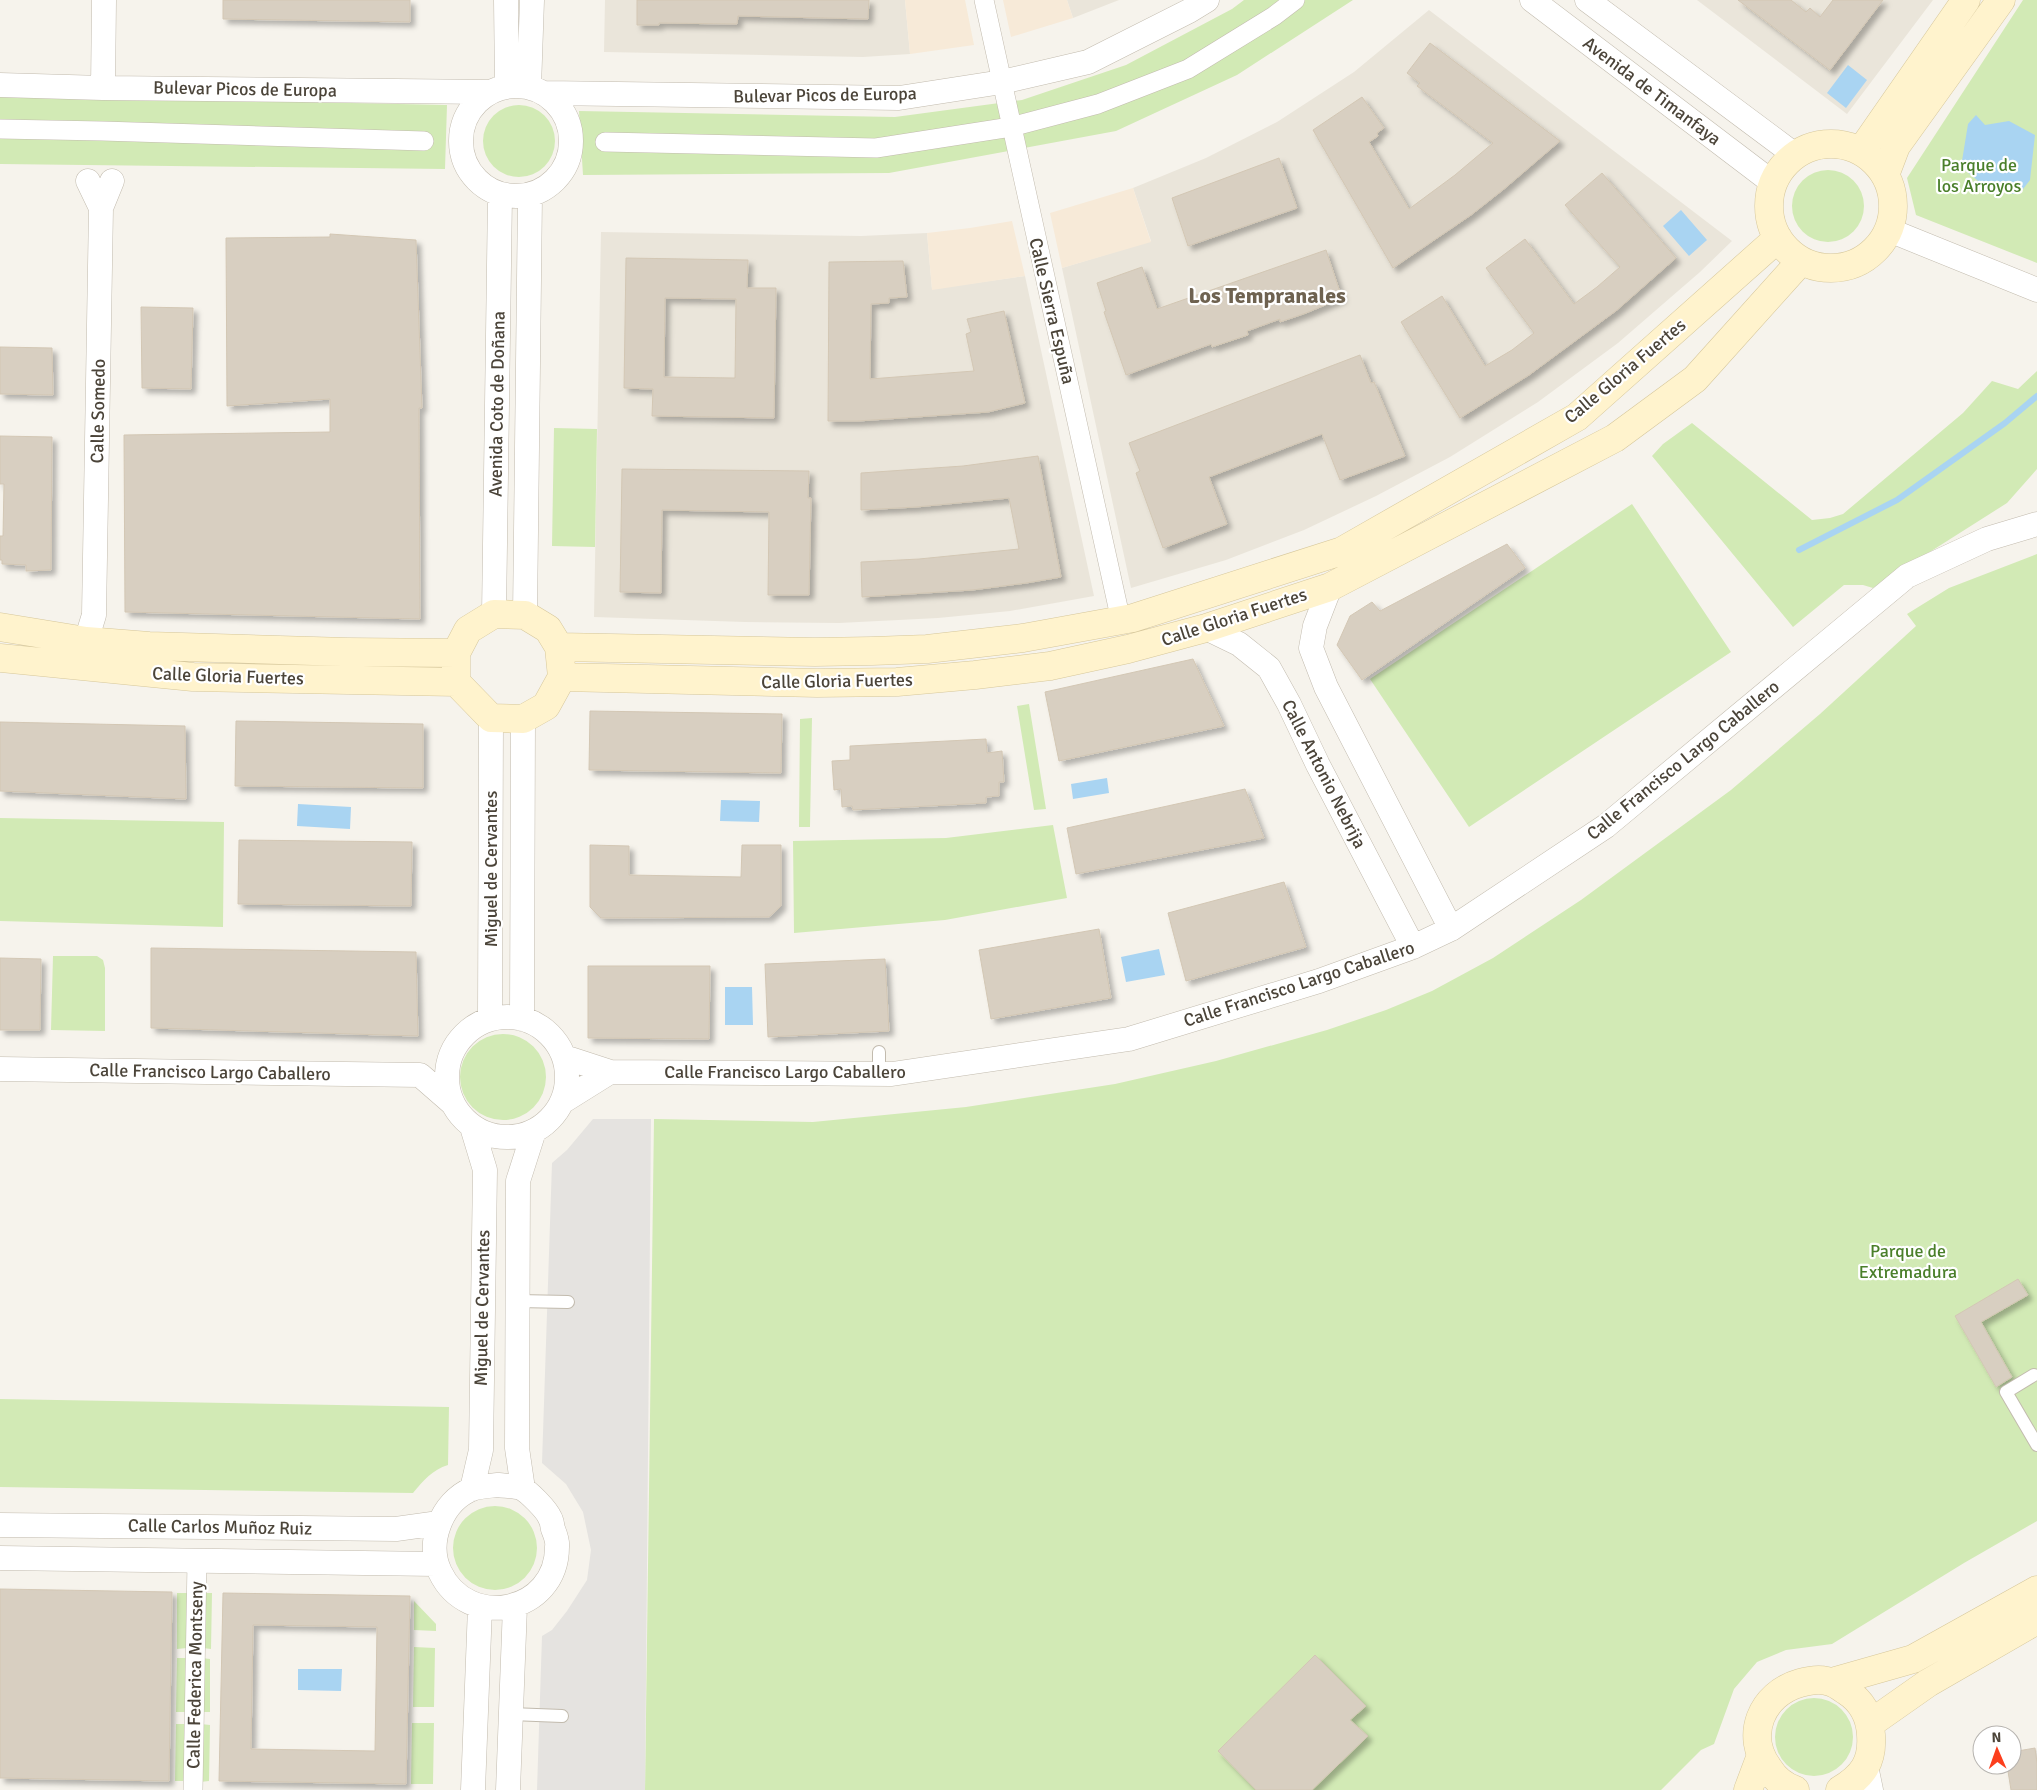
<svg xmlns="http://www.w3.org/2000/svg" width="2037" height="1790" viewBox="0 0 2037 1790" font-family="Signika,sans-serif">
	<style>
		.residential { fill: #eae5da }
		.commercial { fill: #f7ead8 }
		.green { fill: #d2eab5 }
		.parking { fill: #e5e3e0 }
		.water { fill: #a9d4f2 }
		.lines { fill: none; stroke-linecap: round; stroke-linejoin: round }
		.stream { stroke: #a9d4f2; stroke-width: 6 }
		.building { fill: #d8cfc1; stroke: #d3c7b4; fill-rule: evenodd; filter: url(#shadow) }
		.service-casing { stroke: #c2bbae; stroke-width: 14 }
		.pedestrian-casing { stroke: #c2bbae; stroke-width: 20 }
		.minor-casing { stroke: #c2bbae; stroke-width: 25 }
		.secondary-casing { stroke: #d6c79b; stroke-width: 29 }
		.service { stroke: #fff; stroke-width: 12 }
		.pedestrian { stroke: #fff; stroke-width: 19 }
		.minor { stroke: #fff; stroke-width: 24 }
		.secondary { stroke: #fff3cd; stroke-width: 28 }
		.labels { text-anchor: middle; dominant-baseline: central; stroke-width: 4.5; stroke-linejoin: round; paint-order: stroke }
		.street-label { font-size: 18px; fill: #4b4439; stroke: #fff }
		.park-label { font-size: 18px; fill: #4a7f2a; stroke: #fff }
		.district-label { font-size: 22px; font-weight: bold; fill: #6e6250; stroke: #fff }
	</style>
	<defs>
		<filter id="shadow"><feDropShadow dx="4.5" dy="4.5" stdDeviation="2.5" flood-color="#0004"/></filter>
	</defs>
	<rect width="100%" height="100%" fill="#f6f3ec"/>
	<!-- residential -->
	<path class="residential" d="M605,0H905L910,54L863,57L604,52Z
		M1067,0H1119L1073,18Z
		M1697,0H1933L1847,114Z
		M1429,10L1732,241L1700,272L1618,343L1538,402L1450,457L1376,496L1304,530L1226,560L1131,588L1062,268L1151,241L1133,188L1206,158L1277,122L1354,72Z
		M601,232L861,236L927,233L932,289L1025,276L1094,596L1010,611L938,618L839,623L745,622L594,617Z"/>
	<!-- commercial -->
	<path class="commercial" d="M905,0H965L974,45L910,54Z
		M1003,0H1067L1073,18L1011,37Z
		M1133,188L1151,242L1062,268L1050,213Z
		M1012,221L1025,276L932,290L927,233L970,228Z"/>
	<!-- green -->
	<path class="green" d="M1244,0H1353L1237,75L1116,131L889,173L583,175L579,111L895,117L1022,100L1126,65L1232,9Z
		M2023,0H2037V263L1916,215L1907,178Z
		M0,96L447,105L445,169L0,164Z
		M483 141a36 36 0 1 1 72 0a36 36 0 1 1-72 0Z
		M1792 206a36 36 0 1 1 72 0a36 36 0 1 1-72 0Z
		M2037,371V469L2007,503L1873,588L1863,585H1844L1793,627L1652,456L1663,444L1692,423L1812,520L1830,518L1843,514L1963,413L1992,381L2018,389Z
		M554,428L597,429L595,547L552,546Z
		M1632,504L1731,652L1469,827L1370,679Z
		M2037,554V1521L1964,1563L1832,1644L1786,1650L1757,1662L1734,1689L1714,1744L1701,1750L1661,1790H645L654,1119L813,1122L966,1107L1115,1084L1216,1061L1327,1030L1386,1010L1432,991L1493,958L1581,900L1731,790L1820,714L1916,626L1907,614L1949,588Z
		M1029,704L1046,809L1034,810L1017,706Z
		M812,718L810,827H799L800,719Z
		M0,818L224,822L223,927L0,921Z
		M1053,825L1067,898L945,920L794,933L793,841L946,838Z
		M53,956H97L103,960L105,968V1031L51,1030Z
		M460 1077a43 43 0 1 1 86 0a43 43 0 1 1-86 0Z
		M0,1399L449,1407L448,1465C432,1470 424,1480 413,1493L0,1487Z
		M453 1548a42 42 0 1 1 84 0a42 42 0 1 1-84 0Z
		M177,1593H188L187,1648L177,1649Z
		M204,1593H212L211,1649L203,1648Z
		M414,1601L436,1624V1631L414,1630Z
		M414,1647L435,1648L434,1707H413Z
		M177,1658H186V1712H176Z
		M202,1658L210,1659V1712H202Z
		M1775 1737a39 39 0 1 1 78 0a39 39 0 1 1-78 0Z
		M412,1723H434L433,1784H411Z
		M176,1724H185V1781H175Z
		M201,1724L210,1725L209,1781L200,1782Z"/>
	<!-- parking -->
	<path class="parking" d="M593,1119H651L645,1790H537L542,1636L552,1630L567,1611L587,1580L591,1550L583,1512L566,1484L542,1463L552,1163L567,1150Z"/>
	<!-- water -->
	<path class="water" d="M1848,65L1867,80L1846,108L1827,93Z
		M1976,115L1985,125L2009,121L2035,135L2030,180L2020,193L2013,194L2001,183L1982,184L1961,167L1968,124Z
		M1681,210L1707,240L1689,256L1663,226Z
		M1107,778L1109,793L1073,799L1071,784Z
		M721,800L760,801L759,822L720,821Z
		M298,804L351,807L350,829L297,826Z
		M1159,949L1165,975L1126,982L1121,957Z
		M725,987H752L753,1025H725Z
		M298,1669H342L341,1691L298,1690Z"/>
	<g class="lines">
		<!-- stream -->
		<path class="stream" d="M1799,550L1897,500L2005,423L2037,396"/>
	</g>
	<!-- building -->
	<path class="building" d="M223,0H410V22L223,19Z
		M637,0H869L868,19L738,16L737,24L659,23V25H637Z
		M1738,0H1791L1806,12L1810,8L1820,17L1833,0H1883L1830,70Z
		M1430,43L1560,141L1504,189L1471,215L1393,268L1313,130L1362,97L1384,128L1377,133L1378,136L1369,142L1409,209L1455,175L1493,143L1417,86L1420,83L1407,73Z
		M1279,158L1297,208L1188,246L1172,198Z
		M1602,173L1676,258L1617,310L1529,375L1460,418L1401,322L1442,296L1485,366L1512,350L1534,333L1486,268L1525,239L1574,304L1597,287L1620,267L1565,205Z
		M330,234L416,240L422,408H419L420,619L125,612L124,435L330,432V399L227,406L226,238L330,237Z
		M1326,250L1342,298L1306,313L1280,322V319L1247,331L1248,335L1212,347L1211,344L1126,375L1104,312L1106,311L1097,283L1142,267L1157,309Z
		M626,258L748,260L747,288H776L774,418L652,416L653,389L624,388ZM665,298L736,299L735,378L664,377Z
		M903,261L907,297L889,298V303L871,304L870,379L974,371L966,334L971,332L967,319L1004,311L1025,403L988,412L858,421H828L829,262Z
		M141,307L193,308L191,389L142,388Z
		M0,347L52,348L53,395L0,394Z
		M1360,355L1371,383L1374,382L1405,456L1340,480L1322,434L1209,477L1227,524L1163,548L1136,473L1140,471L1129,443Z
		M0,436L52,437L51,570L26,571V565L2,564V560H0V536H3L4,484H0Z
		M1038,456L1061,577L1026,583L972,590L862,597L861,562L919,559L1019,549L1009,498L916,507L861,510V473L963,466Z
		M622,469L809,471L808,498H811L809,595H768L769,512L662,510L661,593L620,592Z
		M1507,544L1525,568L1362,680L1337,645L1350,616L1372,602L1380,611Z
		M1193,659L1224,726L1059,761L1045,692Z
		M590,711L782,714L781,773L589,770Z
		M236,721L423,724V788L235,786Z
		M0,722L185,726L186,799L0,791Z
		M986,739L987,753L1002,751L1004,782H999V796L986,797V803L853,810L852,806L842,807L841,789L834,790L832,761L850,760V746Z
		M1245,789L1264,838L1076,874L1067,828Z
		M239,840L412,842L411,906L238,904Z
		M590,845L629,846V875L741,877L742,845H781V906L769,917L601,918L590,907Z
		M1284,882L1306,947L1186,981L1168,913Z
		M1099,929L1111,998L991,1019L979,950Z
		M151,948L416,952L418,1036L151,1028Z
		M0,958L41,959L40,1030H0Z
		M885,959L889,1031L768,1037L765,964Z
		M588,966H710L709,1039L588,1038Z
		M2018,1279L2028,1295L1981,1322L2012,1377L1996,1387L1955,1316Z
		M0,1589L172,1592L169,1781L0,1778Z
		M223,1593L410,1596L406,1784L219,1781ZM253,1625L377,1627L375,1751L251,1749Z
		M1315,1655L1366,1706L1350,1720L1368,1736L1312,1790H1256L1218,1751Z
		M2035,1748L2037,1763V1790H2011L2007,1765H2012V1752Z"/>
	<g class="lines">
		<defs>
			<path id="service" d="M879,1052V1074
				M518,1301L568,1302
				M2034,1375L2006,1392L2037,1445
				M511,1714L562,1716"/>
			<path id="pedestrian" d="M984,0L1121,621
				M0,129L102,131L424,141
				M605,142L876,148L1011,127L1098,104L1188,69L1274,16L1295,0
				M193,1790L197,1561"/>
			<path id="minor" d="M506,0L507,86
				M1532,0L1773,183
				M1587,0L1795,155
				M0,85L103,88L490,92
				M461 141a55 55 0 1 1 110 0a55 55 0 1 1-110 0Z
				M529,87L532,0
				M103,88L104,0
				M545,93L899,98L1002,82L1088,62L1189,11L1207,0
				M88,181L101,208
				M1889,230L2037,290
				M1330,587L1315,626L1311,648L1326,687L1451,929
				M494,614L500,195
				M525,615L530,196
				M1206,628L1239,644L1269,668L1289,704L1318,765L1413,947
				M86,641L94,615L101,208L112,181
				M447 1077a60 60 0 1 1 120 0a60 60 0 1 1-120 0Z
				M490,1019L491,718
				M522,1019L523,719
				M564,1057L610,1072L892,1074L1129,1039L1319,981L1413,947L1451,929L1606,826L1907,576L1987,539L2037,524
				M0,1069L420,1075L451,1102
				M562,1102L610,1072
				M498,1485C506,1486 514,1486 521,1488C528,1491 547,1510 550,1518C552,1521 552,1525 553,1529C555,1534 558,1541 557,1547C557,1613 468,1631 440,1572C426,1543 441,1502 472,1489C480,1486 490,1486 498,1485Z
				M472,1489L481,1450L485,1170L472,1127
				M523,1489L517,1448L518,1181L534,1131
				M0,1525L396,1529L439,1523
				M0,1558L436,1564
				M1866,1766L1871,1790
				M473,1790L480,1607
				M508,1790L515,1606"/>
			<path id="secondary" d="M1769 206a62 62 0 1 1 124 0a62 62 0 1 1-124 0Z
				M1861,151L1966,0
				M1885,175L1896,146L2001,0
				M494,614L525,615L548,629L559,647L562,677L546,706L523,719L491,718L456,682V653L468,630Z
				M0,627L86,641L149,646L347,652L456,653
				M559,647L815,652L872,651L927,649L1023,638L1133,618L1342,551L1577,417L1778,238
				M0,658L193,677L456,682
				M562,677L817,683L897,682L975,675L1050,666L1128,649L1206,628L1330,587L1615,438L1695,379L1801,261
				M1832,1682L1913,1659L2037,1590
				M1871,1723L1928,1683L2037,1620
				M1748,1790L1760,1758
				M1795,1790C1784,1786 1775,1779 1769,1769C1744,1736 1761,1694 1800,1683C1810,1680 1823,1678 1833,1683C1838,1685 1842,1688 1846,1691C1862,1701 1870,1716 1871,1735C1873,1762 1863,1776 1840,1790"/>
		</defs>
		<!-- service casing -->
		<use href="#service" class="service-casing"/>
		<!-- pedestrian casing -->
		<use href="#pedestrian" class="pedestrian-casing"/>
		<!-- minor casing -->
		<use href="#minor" class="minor-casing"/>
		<!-- secondary casing -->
		<use href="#secondary" class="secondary-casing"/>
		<!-- service -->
		<use href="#service" class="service"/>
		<!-- pedestrian -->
		<use href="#pedestrian" class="pedestrian"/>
		<!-- minor -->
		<use href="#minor" class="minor"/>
		<!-- secondary -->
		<use href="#secondary" class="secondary"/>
	</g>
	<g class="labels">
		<!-- street labels -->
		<g class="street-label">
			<text transform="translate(245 89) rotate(1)">Bulevar Picos de Europa</text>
			<text transform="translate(1652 91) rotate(37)">Avenida de Timanfaya</text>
			<text transform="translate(825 95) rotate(-1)">Bulevar Picos de Europa</text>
			<text transform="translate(1052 311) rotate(77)">Calle Sierra Espuña</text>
			<text transform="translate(1625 371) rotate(-40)">Calle Gloria Fuertes</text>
			<text transform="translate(497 404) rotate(-89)">Avenida Coto de Doñana</text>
			<text transform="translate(98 411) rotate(-89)">Calle Somedo</text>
			<text transform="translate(1234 617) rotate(-18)">Calle Gloria Fuertes</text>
			<text transform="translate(228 676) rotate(2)">Calle Gloria Fuertes</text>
			<text transform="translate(837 681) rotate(-1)">Calle Gloria Fuertes</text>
			<text transform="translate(1683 760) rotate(-39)">Calle Francisco Largo Caballero</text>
			<text transform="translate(1324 774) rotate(63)">Calle Antonio Nebrija</text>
			<text transform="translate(491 869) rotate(-90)">Miguel de Cervantes</text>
			<text transform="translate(1299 984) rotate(-18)">Calle Francisco Largo Caballero</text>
			<text transform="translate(210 1072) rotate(1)">Calle Francisco Largo Caballero</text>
			<text x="785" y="1072">Calle Francisco Largo Caballero</text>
			<text transform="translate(482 1308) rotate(-89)">Miguel de Cervantes</text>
			<text transform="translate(220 1527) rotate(1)">Calle Carlos Muñoz Ruiz</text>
			<text transform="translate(195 1675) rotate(-89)">Calle Federica Montseny</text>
		</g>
		<!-- park labels -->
		<g class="park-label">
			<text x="1979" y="165">Parque de<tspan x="1979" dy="21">los Arroyos</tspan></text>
			<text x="1908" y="1251">Parque de<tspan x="1908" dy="21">Extremadura</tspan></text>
		</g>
		<!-- district labels -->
		<g class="district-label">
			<text x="1267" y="295">Los Tempranales</text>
		</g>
	</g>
	<!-- north arrow -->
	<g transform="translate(1997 1750) rotate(358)"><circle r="24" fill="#ffffff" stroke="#b7b4b0"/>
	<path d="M0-4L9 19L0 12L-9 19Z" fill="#fc3f1d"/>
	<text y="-8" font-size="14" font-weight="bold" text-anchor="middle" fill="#4b4439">N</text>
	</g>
</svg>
